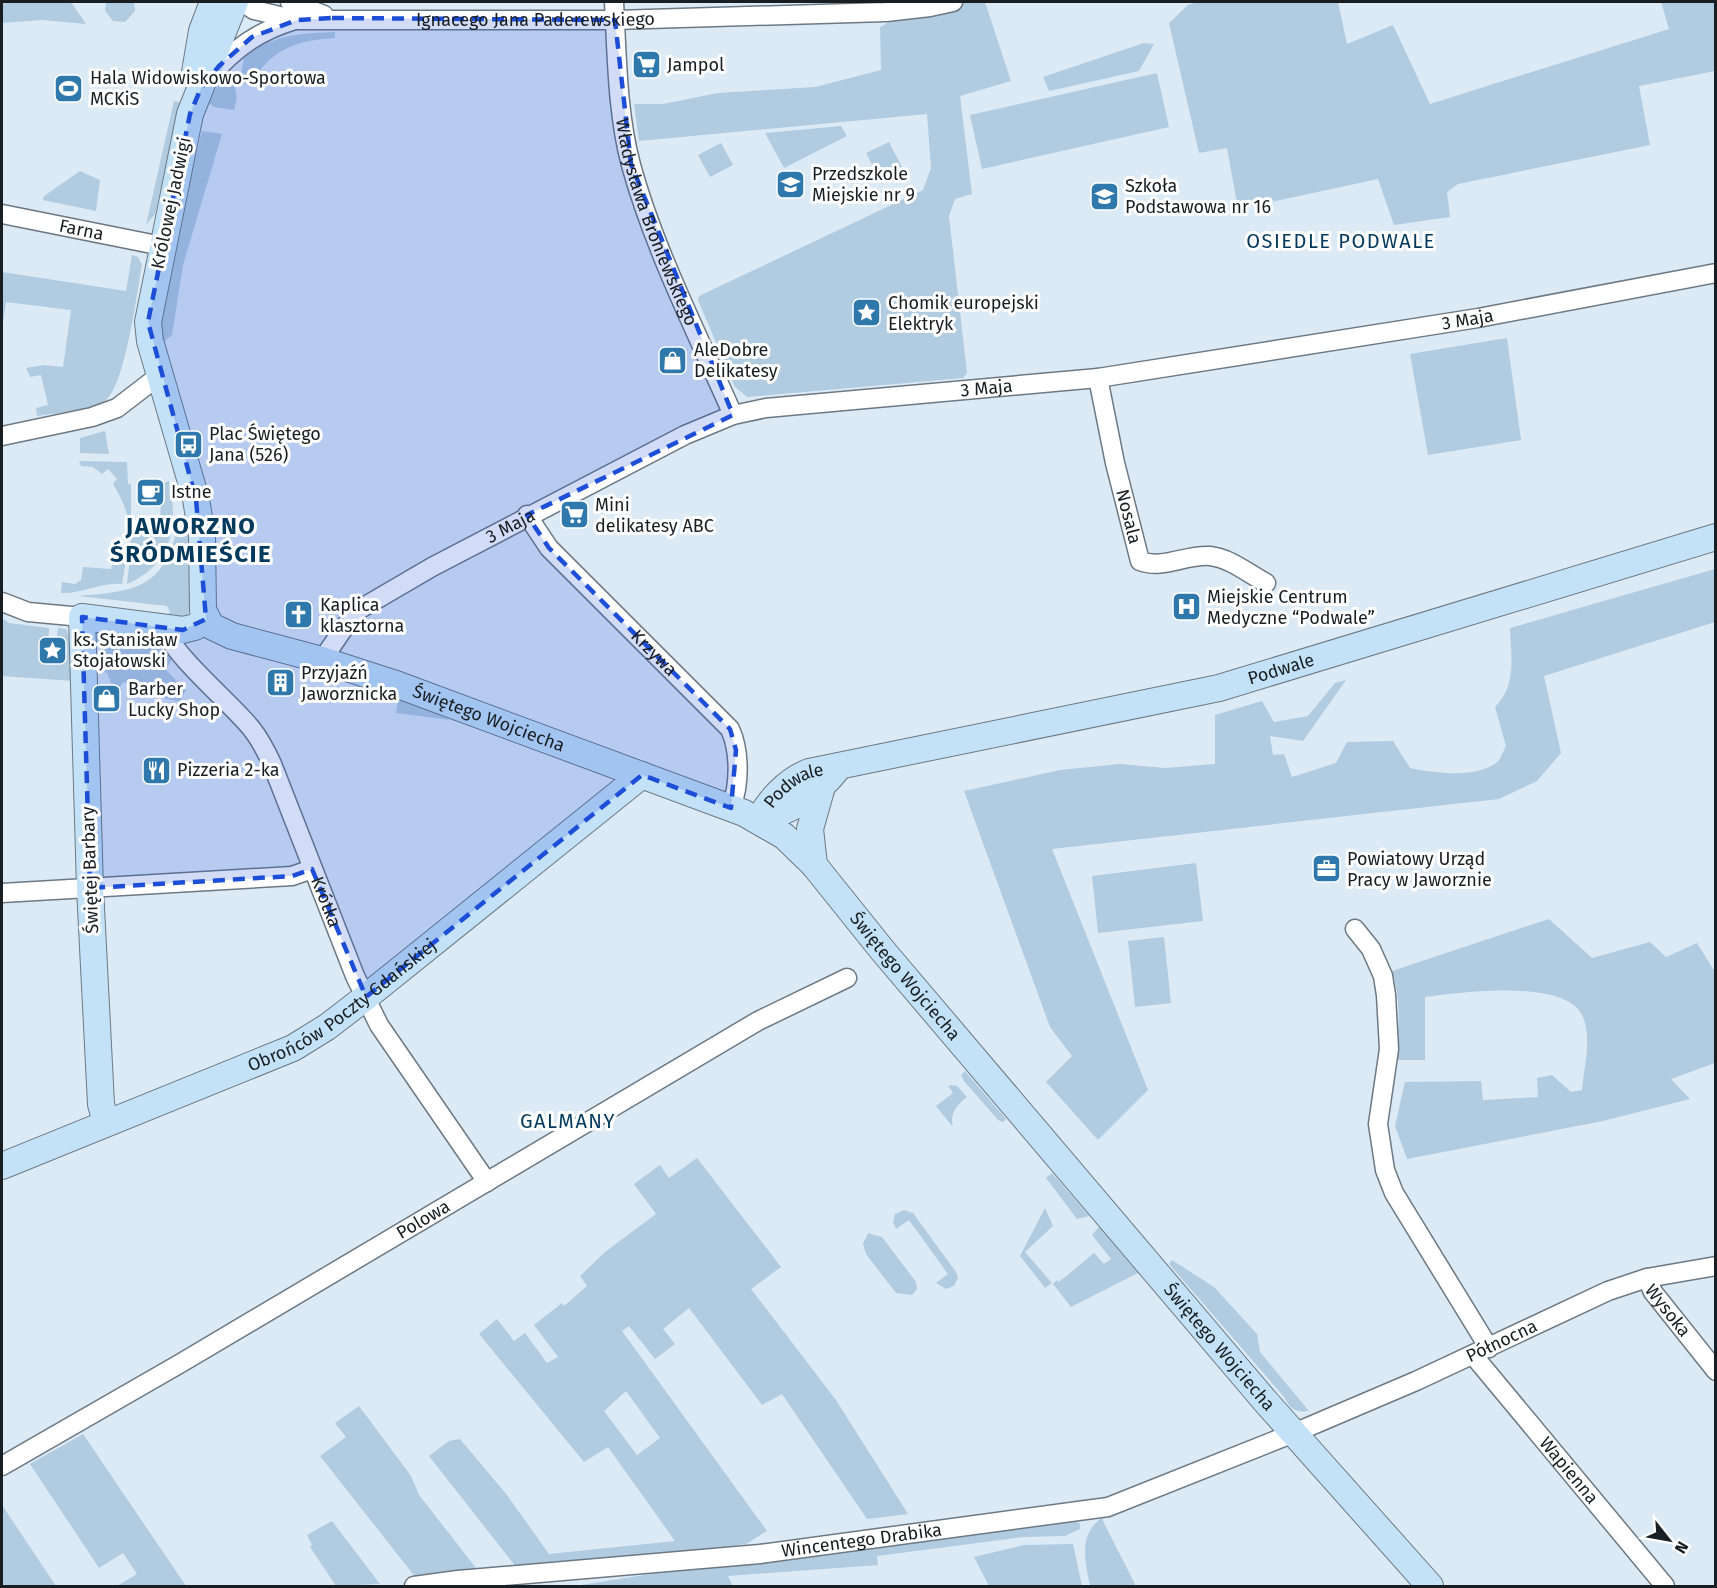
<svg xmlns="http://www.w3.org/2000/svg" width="1717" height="1588" viewBox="0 0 1717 1588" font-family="'Fira Sans',sans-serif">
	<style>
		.green { fill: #b1cbe0; fill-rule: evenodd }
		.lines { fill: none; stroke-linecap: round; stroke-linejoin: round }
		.street-casing { stroke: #6c7983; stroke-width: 21 }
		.secondary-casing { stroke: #6c7983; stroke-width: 28 }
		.street { stroke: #fff; stroke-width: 18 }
		.secondary { stroke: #c4e2f7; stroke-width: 26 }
		.marked { fill: #1d4ed8; fill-opacity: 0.2; stroke: #1d4ed8; stroke-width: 4.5; stroke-dasharray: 12 8; stroke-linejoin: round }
		.labels { text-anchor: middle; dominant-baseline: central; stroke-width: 6; stroke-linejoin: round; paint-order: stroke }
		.street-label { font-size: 18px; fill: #191e22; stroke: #fff }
		.poi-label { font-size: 18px; fill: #191e22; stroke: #fff; text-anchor: start }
		.neighbourhood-label { font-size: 20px; letter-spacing: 1.5px; fill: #02395c; stroke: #fff }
		.district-label { font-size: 24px; font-weight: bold; letter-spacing: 1.5px; fill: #02395c; stroke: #fff }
	</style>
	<rect width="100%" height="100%" fill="#dceaf6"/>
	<!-- green -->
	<path class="green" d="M2,2H71L86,24L42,20L2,23Z
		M106,2H134L135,11L125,22L113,21L105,11Z
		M953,2H985L1011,81L960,96L972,194L955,199L949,216L967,373L963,378L747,397L735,387L698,300L699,296L923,190L931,168L927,114L639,141L634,104H663L718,93L815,87L881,70L880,27L901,16Z
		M1198,2H1338L1347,44L1393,25L1430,104L1669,29L1661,2H1715V71L1639,86L1650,145L1458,184L1447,192L1450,217L1394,225L1378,179L1238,209L1227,148L1199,153L1169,23L1188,5Z
		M335,32V38C297,40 266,50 251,88L240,80L244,58C270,35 302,33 335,32Z
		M1144,43L1154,44L1139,71L1049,91L1043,77Z
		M1157,73L1169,127L982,169L970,115Z
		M223,74C237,86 239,93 234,110L214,107L209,103Z
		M174,101L180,102L155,214L146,225Z
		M841,126L847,136L784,168L765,133Z
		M202,131L222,134L183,265L172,335L161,344L159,333L185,198Z
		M889,142L903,169L880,180L866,153Z
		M721,143L733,165L710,177L698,155Z
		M80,171L100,180L96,211L43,200L44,196Z
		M132,255L138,257L142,265C137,292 125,387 105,401C91,411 55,413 37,416L36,408L48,405L41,375L30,377L26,368L44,365L63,367L71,310L6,302L2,328V272L126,291Z
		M1507,338L1521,440L1428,455L1410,354Z
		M105,431L109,454L80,453V438Z
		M79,461L127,462L128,484H131V525L134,531L159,537L162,484L169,481C179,527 172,564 127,584C132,542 136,522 113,484L117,479L108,469L102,474L93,467L81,466Z
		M190,527L191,607L186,619L161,620L170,612L167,606L79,596C133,591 162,590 177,530Z
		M128,547L122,584C101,582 82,594 61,593L62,582L75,584L81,580L83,567L111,569L115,553Z
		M1715,569V622L1544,676L1561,753L1537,781L1499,799L1052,849L1148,1090L1098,1140L1046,1082L1072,1056L1050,1027L964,791L1060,770L1120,764L1165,768L1215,764V715L1262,701L1274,722L1308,716L1335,683L1346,680L1303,741L1270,736L1273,755L1284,754L1292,777L1336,763L1347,742L1393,741L1410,768C1433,773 1477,779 1497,762C1501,759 1503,751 1506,746L1495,707C1517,685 1511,657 1510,628Z
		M4,619L9,623L49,628L48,653L55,652L58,628L66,629L70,640L73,681L2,676V624Z
		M96,632L154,640L172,659L166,670L186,690L180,702L139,692V687L123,682L120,687L111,683L107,673L93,669L92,653L101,655L102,648L94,646Z
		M398,699L424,707L450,720L396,713Z
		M1196,863L1203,921L1098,933L1092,876Z
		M1549,919L1592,958L1650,942L1666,957L1697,943L1713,969L1715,968V1063L1671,1079L1690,1099L1603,1121L1407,1159L1395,1126L1405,1082L1481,1081L1483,1100L1538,1097L1537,1078L1552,1075L1571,1092L1582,1090C1584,1067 1592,1039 1583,1017C1567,978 1460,992 1425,997V1060H1395C1400,1029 1401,1000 1392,971Z
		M1164,937L1171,1003L1135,1007L1128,941Z
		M965,1071L1006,1119L1003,1122L998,1120L964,1081L961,1075Z
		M951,1085L957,1086L967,1097C957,1105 949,1114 953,1127L936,1106L953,1093L948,1086Z
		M697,1158L781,1267L751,1289L836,1400L908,1514L867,1519L782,1394L762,1405L689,1308L663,1329L675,1344L655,1359L629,1326L622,1331L767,1531L746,1544L669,1555L516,1567L429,1456L449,1441L460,1439L507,1495L549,1554L675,1541L608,1447L584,1462L479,1334L497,1319L514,1341L525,1333L547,1363L558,1357L534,1325L562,1303L564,1306L587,1286L580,1276L605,1252L656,1214L634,1184L660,1165L669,1178ZM626,1391L660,1438L637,1455L604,1411Z
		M1052,1173L1089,1216L1077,1219L1046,1178Z
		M1045,1208L1053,1226L1025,1252L1052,1283L1045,1288L1020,1256Z
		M904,1210L913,1213L956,1272L958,1278L954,1286L946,1289L936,1283L948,1274L909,1220L896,1229L893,1222L895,1214Z
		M1099,1227L1138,1273L1071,1307L1053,1284L1057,1280L1059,1282L1094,1253L1104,1264L1111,1259L1092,1235Z
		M868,1233L882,1237L916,1282L917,1289L912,1295L896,1293L866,1254L863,1244Z
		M1172,1260L1214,1287L1257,1334L1260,1352L1309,1411C1294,1413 1290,1408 1284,1397L1169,1264Z
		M359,1406L411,1476L419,1495L480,1573L416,1578L320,1456L346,1437L335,1423Z
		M83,1434L186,1586H117L137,1574L123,1553L99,1568L30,1464Z
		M2,1505L56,1586H2Z
		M1102,1518L1104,1523L1136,1586H1090C1085,1562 1078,1534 1102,1518Z
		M1075,1520L1080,1524V1529L1065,1536L1024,1537L877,1556L878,1565L728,1576L733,1586H575L676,1570Z
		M332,1521L380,1584L336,1586L310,1547L312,1545L307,1535Z
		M1073,1544L1082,1586H989L974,1557L1024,1545Z"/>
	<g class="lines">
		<defs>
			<g id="street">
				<path id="s1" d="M242,2L254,10L297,20H615L886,12L930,7L953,2"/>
				<path d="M290,2L324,15"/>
				<path id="s2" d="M614,2C617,55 617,113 631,165C654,249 698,335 733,415"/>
				<path d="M210,77C234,48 259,31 295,20"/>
				<path id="s3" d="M2,214L162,246"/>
				<path id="s4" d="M1098,378L1115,463L1140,561C1163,570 1186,554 1210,556C1230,558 1249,574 1266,583"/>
				<path d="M2,436L92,417L117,408L160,375"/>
				<path id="s5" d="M527,515L549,548L730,729C740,751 740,784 731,808"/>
				<path d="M2,602L28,612L82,617"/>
				<path id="s6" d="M164,627C170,653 232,704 251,728C260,739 266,751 272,764L355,976L379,1025L487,1182"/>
				<path id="s7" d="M322,660L355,612L432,567L685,435L733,415L766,408L1098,378L1478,318L1716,273"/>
				<path d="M2,893L292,876L312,869"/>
				<path d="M1355,929L1371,949L1383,976L1386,995L1389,1049L1378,1124L1385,1170L1394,1193L1489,1348"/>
				<path id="s8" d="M1647,1278L1653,1292L1716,1371"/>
				<path id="s9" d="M1473,1355L1665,1586"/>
				<path id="s10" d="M2,1466L181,1363L758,1021L847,978"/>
				<path id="s11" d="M414,1586L458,1580L760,1554L1108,1507L1294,1433L1416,1381L1608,1291L1647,1278L1716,1266"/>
			</g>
			<g id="secondary">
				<path id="s12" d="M235,2L190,114L148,322L150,341L196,499L202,536L203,610L211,626L232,636L322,660L393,683L744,813L784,836L814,865L883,951L1266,1402L1430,1586"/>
				<path d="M195,72L202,31L213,2"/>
				<path id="s13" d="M759,820C769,800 788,780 809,772L1219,688L1716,537"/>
				<path d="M759,820C793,810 816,796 838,768"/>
				<path d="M814,865L810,829L821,790"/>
				<path d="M106,1123L101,1104L90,888L82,617L183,630L195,627L206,619"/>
				<path id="s14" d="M2,1166L293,1048L327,1027L366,997L642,775"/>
			</g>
		</defs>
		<!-- street casing -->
		<use href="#street" class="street-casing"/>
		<!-- secondary casing -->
		<use href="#secondary" class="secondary-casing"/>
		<!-- street -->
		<use href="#street" class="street"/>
		<!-- secondary -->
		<use href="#secondary" class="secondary"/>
	</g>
	<!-- marked area -->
	<path class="marked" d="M332,18L615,20L631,164L733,415L527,515L549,548L730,729L736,750L731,808L642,775L366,997L312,869L292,876L90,888L82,617L183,630L206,619L196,499L148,322L190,114L201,88L219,66L252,37L297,20Z"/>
	<!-- icons -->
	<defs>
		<symbol id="supermarket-square" viewBox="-11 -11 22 22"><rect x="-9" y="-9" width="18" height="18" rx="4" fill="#2f78ac" stroke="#fff"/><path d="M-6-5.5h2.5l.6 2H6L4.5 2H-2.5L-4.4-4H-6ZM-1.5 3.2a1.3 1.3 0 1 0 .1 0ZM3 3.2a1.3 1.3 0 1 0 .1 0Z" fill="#fff"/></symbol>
		<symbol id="stadium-square" viewBox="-11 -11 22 22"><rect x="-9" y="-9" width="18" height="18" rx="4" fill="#2f78ac" stroke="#fff"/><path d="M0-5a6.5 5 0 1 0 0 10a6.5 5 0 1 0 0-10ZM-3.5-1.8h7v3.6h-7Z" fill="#fff"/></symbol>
		<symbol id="school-square" viewBox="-11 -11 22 22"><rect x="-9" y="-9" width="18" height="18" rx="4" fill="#2f78ac" stroke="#fff"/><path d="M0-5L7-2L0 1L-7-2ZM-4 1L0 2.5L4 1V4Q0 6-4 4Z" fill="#fff"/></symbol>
		<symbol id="sight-square" viewBox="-11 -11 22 22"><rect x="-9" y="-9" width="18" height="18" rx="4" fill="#2f78ac" stroke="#fff"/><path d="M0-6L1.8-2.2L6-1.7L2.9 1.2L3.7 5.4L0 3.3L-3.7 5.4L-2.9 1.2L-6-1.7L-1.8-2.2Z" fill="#fff"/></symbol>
		<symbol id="shop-square" viewBox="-11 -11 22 22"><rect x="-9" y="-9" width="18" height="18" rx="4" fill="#2f78ac" stroke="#fff"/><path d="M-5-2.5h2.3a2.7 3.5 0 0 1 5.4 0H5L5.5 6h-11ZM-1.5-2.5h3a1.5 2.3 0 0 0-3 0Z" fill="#fff"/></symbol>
		<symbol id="bus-square" viewBox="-11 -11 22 22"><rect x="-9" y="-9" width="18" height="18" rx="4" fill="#2f78ac" stroke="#fff"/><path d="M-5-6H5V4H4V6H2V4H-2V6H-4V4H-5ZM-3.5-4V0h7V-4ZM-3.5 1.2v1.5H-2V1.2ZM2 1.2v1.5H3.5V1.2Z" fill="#fff"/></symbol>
		<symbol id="cafe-square" viewBox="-11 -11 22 22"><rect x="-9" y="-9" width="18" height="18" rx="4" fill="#2f78ac" stroke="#fff"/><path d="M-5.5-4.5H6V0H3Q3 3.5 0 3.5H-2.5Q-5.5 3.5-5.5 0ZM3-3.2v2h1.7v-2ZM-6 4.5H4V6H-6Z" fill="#fff"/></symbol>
		<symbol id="hospital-square" viewBox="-11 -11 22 22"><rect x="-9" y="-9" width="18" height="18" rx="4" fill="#2f78ac" stroke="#fff"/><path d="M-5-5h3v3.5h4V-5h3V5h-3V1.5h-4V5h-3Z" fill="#fff"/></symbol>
		<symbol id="church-square" viewBox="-11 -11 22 22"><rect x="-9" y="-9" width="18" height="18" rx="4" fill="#2f78ac" stroke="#fff"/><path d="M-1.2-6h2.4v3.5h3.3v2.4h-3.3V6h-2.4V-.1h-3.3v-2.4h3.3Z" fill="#fff"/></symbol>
		<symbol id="building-square" viewBox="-11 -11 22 22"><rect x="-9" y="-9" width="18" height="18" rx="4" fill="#2f78ac" stroke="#fff"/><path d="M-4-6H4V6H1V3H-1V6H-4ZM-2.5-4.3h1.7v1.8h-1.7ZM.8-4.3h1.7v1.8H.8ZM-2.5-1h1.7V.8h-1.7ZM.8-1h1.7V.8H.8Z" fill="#fff"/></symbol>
		<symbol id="restaurant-square" viewBox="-11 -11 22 22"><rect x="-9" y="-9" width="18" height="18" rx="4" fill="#2f78ac" stroke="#fff"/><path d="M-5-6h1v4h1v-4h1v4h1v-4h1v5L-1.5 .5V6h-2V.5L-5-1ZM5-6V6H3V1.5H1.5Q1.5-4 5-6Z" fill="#fff"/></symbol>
		<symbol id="office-square" viewBox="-11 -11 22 22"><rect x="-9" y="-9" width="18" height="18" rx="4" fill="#2f78ac" stroke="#fff"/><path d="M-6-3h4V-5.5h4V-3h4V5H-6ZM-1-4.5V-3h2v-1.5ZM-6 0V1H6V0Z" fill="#fff"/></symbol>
	</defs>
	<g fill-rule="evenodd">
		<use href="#supermarket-square" x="630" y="48" width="33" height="33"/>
		<use href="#stadium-square" x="52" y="72" width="33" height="33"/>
		<use href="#school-square" x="774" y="168" width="33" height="33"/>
		<use href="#school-square" x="1088" y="180" width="33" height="33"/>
		<use href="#sight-square" x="850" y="296" width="33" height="33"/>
		<use href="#shop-square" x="656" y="344" width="33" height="33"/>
		<use href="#bus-square" x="172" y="428" width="33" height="33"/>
		<use href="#cafe-square" x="134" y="476" width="33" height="33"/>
		<use href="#supermarket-square" x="558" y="498" width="33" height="33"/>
		<use href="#hospital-square" x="1170" y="590" width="33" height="33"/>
		<use href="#church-square" x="282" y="598" width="33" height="33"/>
		<use href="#sight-square" x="36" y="634" width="33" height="33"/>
		<use href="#building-square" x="264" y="666" width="33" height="33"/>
		<use href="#shop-square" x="90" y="682" width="33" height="33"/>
		<use href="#restaurant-square" x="140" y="754" width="33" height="33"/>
		<use href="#office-square" x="1310" y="852" width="33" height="33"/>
	</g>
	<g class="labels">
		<!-- street labels -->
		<g class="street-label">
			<text stroke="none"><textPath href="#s1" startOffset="297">Ignacego Jana Paderewskiego</textPath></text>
			<text transform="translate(171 203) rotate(-78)">Królowej Jadwigi</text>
			<text stroke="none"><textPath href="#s2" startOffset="226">Władysława Broniewskiego</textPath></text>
			<text stroke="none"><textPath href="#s3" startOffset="81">Farna</textPath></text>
			<text stroke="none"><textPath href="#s7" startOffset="1226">3 Maja</textPath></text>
			<text stroke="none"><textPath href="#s7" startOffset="740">3 Maja</textPath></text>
			<text stroke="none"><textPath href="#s4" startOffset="142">Nosala</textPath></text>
			<text stroke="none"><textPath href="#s7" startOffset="236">3 Maja</textPath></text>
			<text stroke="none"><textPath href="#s5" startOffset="188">Krzywa</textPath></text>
			<text stroke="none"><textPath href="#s13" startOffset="554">Podwale</textPath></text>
			<text stroke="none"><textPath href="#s12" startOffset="939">Świętego Wojciecha</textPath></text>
			<text stroke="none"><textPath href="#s13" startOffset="51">Podwale</textPath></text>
			<text transform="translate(90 870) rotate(-92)">Świętej Barbary</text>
			<text stroke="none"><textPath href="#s6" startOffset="324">Krótka</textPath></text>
			<text stroke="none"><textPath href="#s12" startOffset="1443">Świętego Wojciecha</textPath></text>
			<text stroke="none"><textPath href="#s14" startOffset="378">Obrońców Poczty Gdańskiej</textPath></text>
			<text stroke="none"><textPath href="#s10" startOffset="488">Polowa</textPath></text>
			<text stroke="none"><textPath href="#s8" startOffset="39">Wysoka</textPath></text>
			<text stroke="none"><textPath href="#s11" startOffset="1126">Północna</textPath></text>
			<text stroke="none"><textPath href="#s12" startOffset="1929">Świętego Wojciecha</textPath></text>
			<text stroke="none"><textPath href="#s9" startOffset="150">Wapienna</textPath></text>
			<text stroke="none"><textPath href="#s11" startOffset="450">Wincentego Drabika</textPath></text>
		</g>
		<!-- poi labels -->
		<g class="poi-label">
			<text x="667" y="65">Jampol</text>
			<text x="90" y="78">Hala Widowiskowo-Sportowa<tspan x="90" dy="21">MCKiS</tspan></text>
			<text x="812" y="174">Przedszkole<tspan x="812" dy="21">Miejskie nr 9</tspan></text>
			<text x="1125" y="186">Szkoła<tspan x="1125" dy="21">Podstawowa nr 16</tspan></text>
			<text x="888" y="303">Chomik europejski<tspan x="888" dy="21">Elektryk</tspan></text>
			<text x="694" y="350">AleDobre<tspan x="694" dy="21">Delikatesy</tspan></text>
			<text x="209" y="434">Plac Świętego<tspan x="209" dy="21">Jana (526)</tspan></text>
			<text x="171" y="492">Istne</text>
			<text x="595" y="505">Mini<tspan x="595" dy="21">delikatesy ABC</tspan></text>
			<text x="1207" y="597">Miejskie Centrum<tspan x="1207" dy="21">Medyczne “Podwale”</tspan></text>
			<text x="320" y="605">Kaplica<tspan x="320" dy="21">klasztorna</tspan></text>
			<text x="73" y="640">ks. Stanisław<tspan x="73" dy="21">Stojałowski</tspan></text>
			<text x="301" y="673">Przyjaźń<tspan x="301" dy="21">Jaworznicka</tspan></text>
			<text x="128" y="689">Barber<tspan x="128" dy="21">Lucky Shop</tspan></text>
			<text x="177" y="770">Pizzeria 2-ka</text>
			<text x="1347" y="859">Powiatowy Urząd<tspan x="1347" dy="21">Pracy w Jaworznie</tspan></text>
		</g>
		<!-- neighbourhood labels -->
		<g class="neighbourhood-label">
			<text x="1341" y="241">OSIEDLE PODWALE</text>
			<text x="568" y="1121">GALMANY</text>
		</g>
		<!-- district labels -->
		<g class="district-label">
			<text x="191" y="526">JAWORZNO<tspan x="191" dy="28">ŚRÓDMIEŚCIE</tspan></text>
		</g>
	</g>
	<!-- border -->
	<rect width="1717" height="1588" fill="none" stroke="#191e22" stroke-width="6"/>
	<!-- north arrow -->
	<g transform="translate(1669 1540) rotate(121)" stroke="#ffffff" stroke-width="4.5" paint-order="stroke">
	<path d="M0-4.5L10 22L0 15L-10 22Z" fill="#191e22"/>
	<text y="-9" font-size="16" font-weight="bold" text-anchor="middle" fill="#191e22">N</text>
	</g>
</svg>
